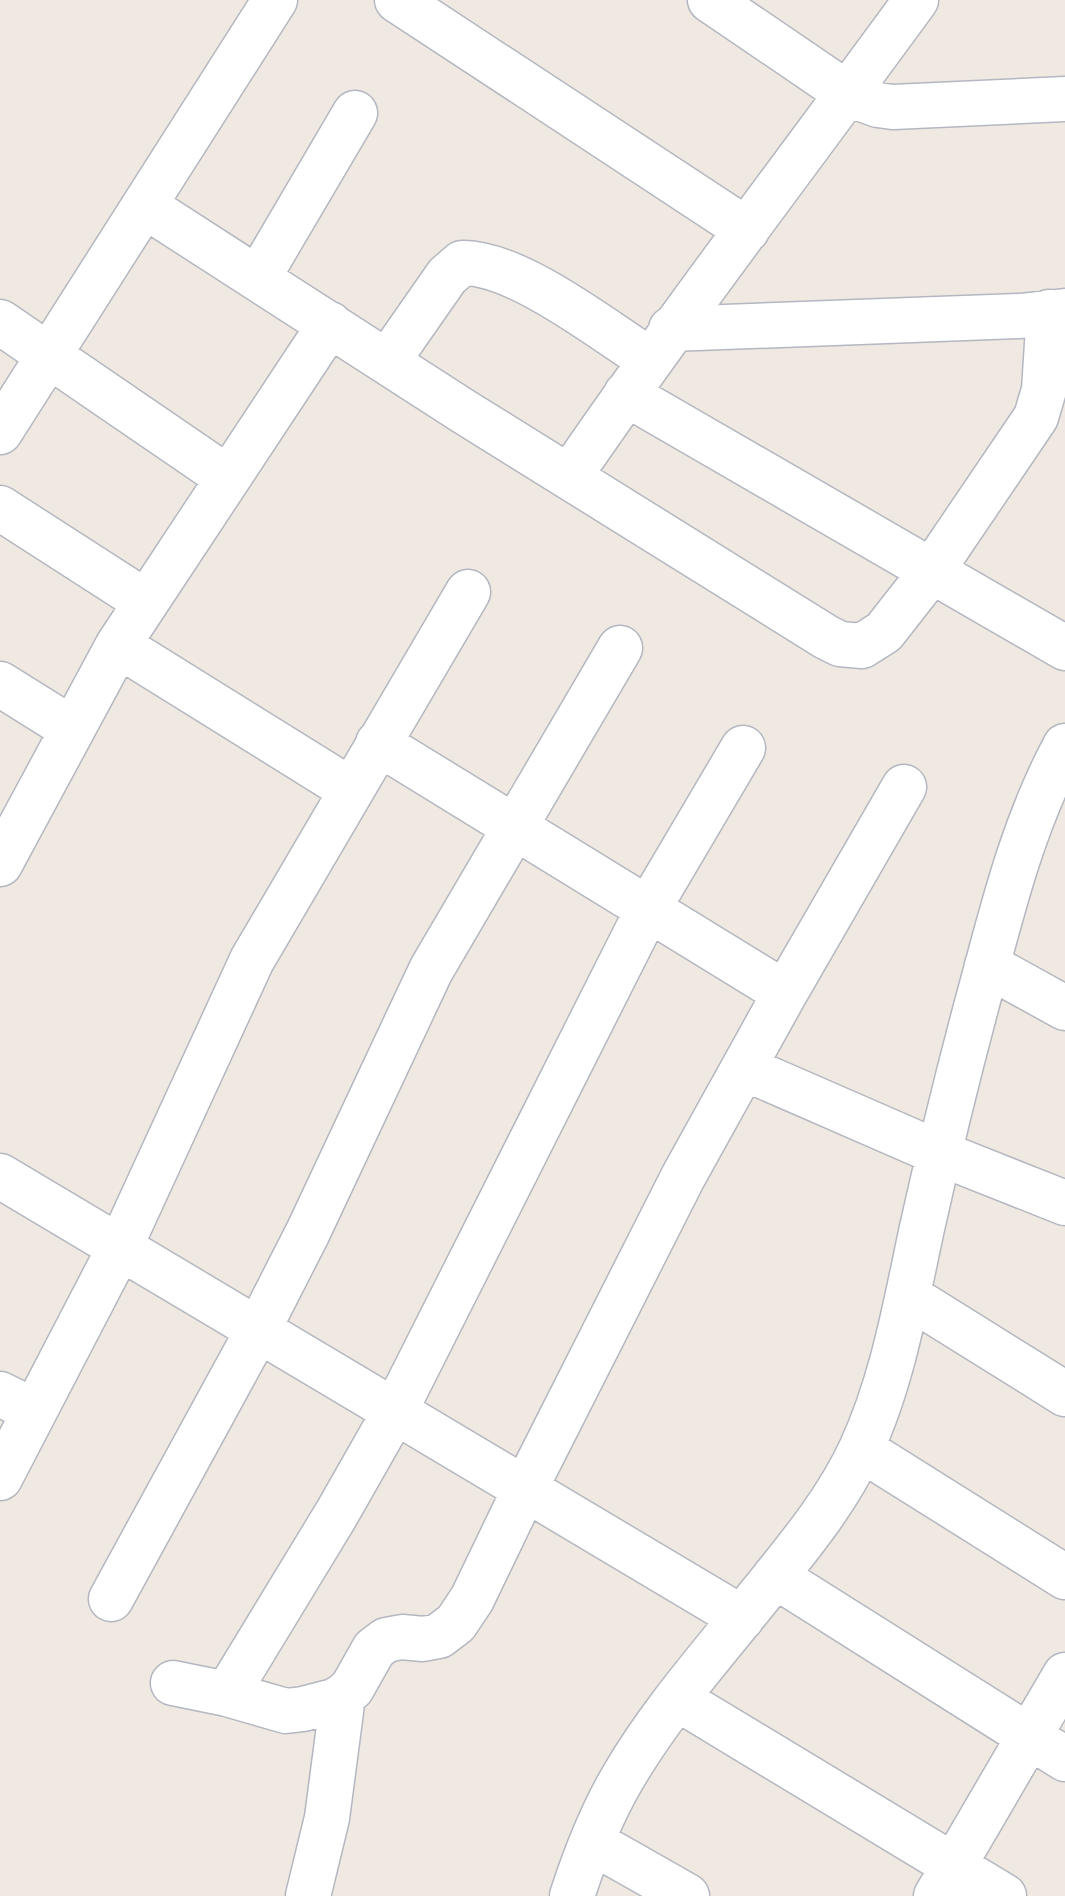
<svg xmlns="http://www.w3.org/2000/svg" width="1065" height="1896" viewBox="0 0 1065 1896" font-family="'Varela Round',sans-serif">
	<style>
		.lines { fill: none; stroke-linecap: round; stroke-linejoin: round }
		.minor-casing { stroke: #b4b7c1; stroke-width: 47 }
		.minor { stroke: #fff; stroke-width: 44 }
	</style>
	<rect width="100%" height="100%" fill="#efe9e1"/>
	<g class="lines">
		<defs>
			<path id="minor" d="M397,0L747,230
				M710,0L848,94L878,105L893,107L1065,99
				M145,206L463,411L826,637L840,644L862,646L884,632L931,572L1036,417L1044,390L1049,312
				M258,278L355,113
				M0,322L228,478
				M671,329L1020,316L1065,311
				M387,362L447,276L462,263C517,262 603,330 650,360
				M626,394L1065,648
				M0,432L275,0
				M569,477C680,315 800,159 916,0
				M0,508L146,602
				M118,645L351,790
				M0,684L72,729
				M378,743L785,993
				M0,864L118,645L330,324
				M987,965L1065,1008
				M744,1068L939,1153L1065,1203
				M0,1176L742,1618
				M908,1296L1065,1394
				M0,1394L34,1411
				M861,1449L1065,1577
				M0,1478L120,1247L252,960L468,592
				M775,1576L1065,1759
				M111,1599L258,1330L308,1232L431,970L620,648
				M173,1683L227,1694L286,1711L303,1709L334,1701L343,1696L352,1688L374,1649L386,1640L402,1637L423,1639L439,1636L456,1623L472,1599L525,1489L683,1177L785,993L904,787
				M227,1694L337,1513L395,1411L648,909L743,748
				M678,1699L1004,1896
				M592,1842L687,1896
				M308,1896L327,1818L343,1696
				M572,1896C585,1856 601,1815 622,1779C660,1713 713,1654 760,1595C797,1549 836,1503 861,1449C893,1380 906,1302 922,1228C941,1143 962,1058 985,974C1006,895 1026,819 1065,746
				M936,1896L1065,1675"/>
		</defs>
		<!-- minor casing -->
		<use href="#minor" class="minor-casing"/>
		<!-- minor -->
		<use href="#minor" class="minor"/>
	</g>
</svg>
